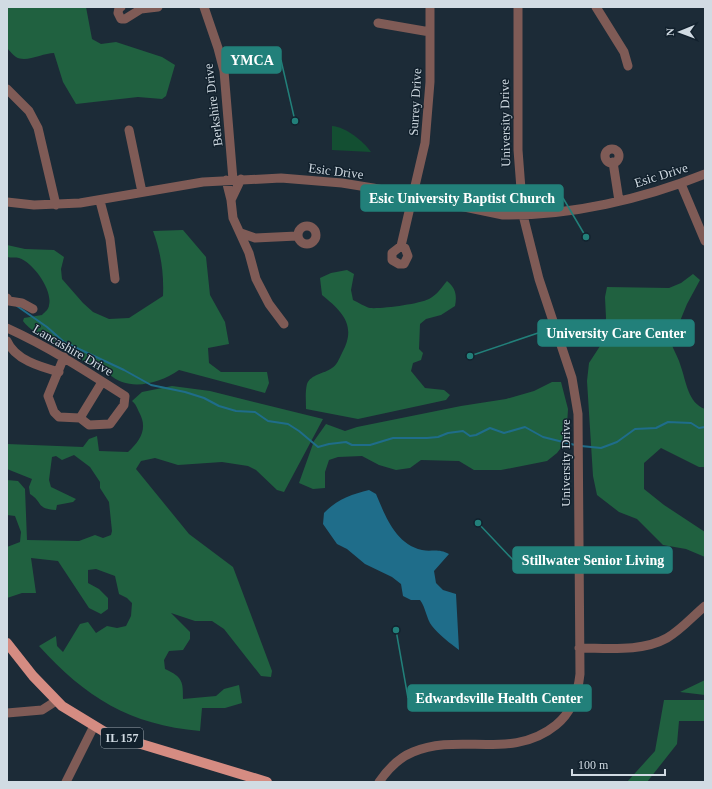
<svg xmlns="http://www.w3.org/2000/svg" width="712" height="789" viewBox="0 0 712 789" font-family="'Times New Roman',serif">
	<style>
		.green { fill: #134f32 }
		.forest { fill: #206140 }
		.water { fill: #1f6d8a }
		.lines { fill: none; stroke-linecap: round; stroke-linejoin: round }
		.stream { stroke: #1f6d8a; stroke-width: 2 }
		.minor { stroke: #7f5b56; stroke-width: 9 }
		.major { stroke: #d58c82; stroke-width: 10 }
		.labels { text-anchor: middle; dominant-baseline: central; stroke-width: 3; stroke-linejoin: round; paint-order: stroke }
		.shield { fill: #12212d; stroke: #98a3ac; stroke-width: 1 }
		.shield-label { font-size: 12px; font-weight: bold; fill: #d1dbe3 }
		.street-label { font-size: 13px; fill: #d1dbe3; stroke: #12212d }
		.leader { fill: none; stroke: #22807a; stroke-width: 1.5 }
		.callout-dot { fill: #22807a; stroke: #12212d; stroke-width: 1.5 }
		.callout { fill: #22807a; stroke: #22807a; stroke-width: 1.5 }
		.callout-label { font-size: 14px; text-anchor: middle; font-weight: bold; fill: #fff }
	</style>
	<rect width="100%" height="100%" fill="#1c2b37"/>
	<!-- green -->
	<path class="green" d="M332,126C346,127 363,141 371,152L332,150Z"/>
	<!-- forest -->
	<path class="forest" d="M7,7H86L92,39L101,44L116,42L162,57L175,65L166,96L162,99L138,97L76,104L63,82L54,53C43,53 26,63 16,57C13,55 10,51 7,48Z
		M183,230L206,257L210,295L225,322L229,344L208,348L209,363L221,372H267L269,383L265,393L179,370C159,384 128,392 109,374C91,365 33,336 23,321L24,318L42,315C45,312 49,309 49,305C53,291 34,263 19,258C16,257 11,258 7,257V245L25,249L54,250L64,257L61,269L62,279L83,303L93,312L109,319L129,318L163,296C164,273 161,253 153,231Z
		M347,270L354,274L351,290L353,300C358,302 365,307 370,308C382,309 419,304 429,299C437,295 442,287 447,281C456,288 457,296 455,306L441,315L426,319L420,324L419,349L423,353L421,360L413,363L411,371L425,388L444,390L450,395L446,400L358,419L306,409C306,401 305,392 307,384C311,374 324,374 332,368C337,365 339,359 342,353C357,326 343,312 322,295L320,278L331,273Z
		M693,274L700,280L687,304L671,343C674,351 679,359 681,367C686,381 688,403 705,409V467H699L661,448L644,463V489L664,505L705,532V557L686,549L663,545L637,519L619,512L597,495L593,476L587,381L589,363L602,343L606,318L605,297L607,287L669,288L681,283Z
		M552,382H561L568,409L566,441L557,453L547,461L501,470H474L459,461L421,460L410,468L396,470L379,465L362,456L338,457L329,460L325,472V488L313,489L299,483L314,441L326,424L345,431L357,427L461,406L506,399L534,391Z
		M172,386L210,391L323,419L284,492L277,490L256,470L248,466L222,462L178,465L155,458L141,461L136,469L189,534L233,567L272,671L271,677L261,676L224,629L212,621H195L171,613L190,632V639L183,650L169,651L164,660L165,669C183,677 183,682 183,699L216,696L224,689L239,685L242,703L225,708H202L200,731C130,725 85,697 39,646L56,636L57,646L63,652L80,624L88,622L96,633L107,626L117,628L126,626L131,616L132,603L127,598L119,594L115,576L96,569L88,570V583L99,589L108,598V609L101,614L89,608L58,561L31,558L36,593H22L7,598V547L20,542L21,532L15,516L7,515V480L18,481L25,489L27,540L79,541L95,535L103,538L111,535L112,531L109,502L100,488V482L90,467L74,455L62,460L56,456L52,457L49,480L51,487L76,499L73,502L57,505L56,510C36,509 43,502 30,494L29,487L32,479L7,469V444L83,447L89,439L97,436L99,451L128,452C141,440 148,428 139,412C137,408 136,404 132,401L142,392Z
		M705,680V695L680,692Z
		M664,700H705V721H679L677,744L647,782H627L655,751Z"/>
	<!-- water -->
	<path class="water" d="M369,490L376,494C385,515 395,544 422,550C432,552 438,548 449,554L434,571L436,583L443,590L456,594L459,650C451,644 438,634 432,626C426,618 426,608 420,600H411L403,596L401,584L392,577L365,564L347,549L337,544L323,524L324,513C336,500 352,494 369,490Z"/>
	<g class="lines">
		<!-- stream -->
		<path class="stream" d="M17,306L47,327L64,342L124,370L151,385L185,392L204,398L219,406L236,411L255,412L268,421L288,424L299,431L318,447L329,444L346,442L352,445H370L393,438H427L438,437L448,433L463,431L470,436L476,435L490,428L504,433L525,427L543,437L575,445
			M581,446L601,448L617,442L635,429L656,428L668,422L691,423L699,428L705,427"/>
		<!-- minor -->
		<path class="minor" d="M121,7L119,8L118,13L121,19H125L141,9L158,7
			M204,7L218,48L224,71L233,180
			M596,7L624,52L628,66
			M378,23L430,32
			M7,89L29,111L38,128L56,205
			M129,130L142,192
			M605 156a7 7 0 1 1 14 0a7 7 0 1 1-14 0Z
			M613,162L619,201
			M226,180L231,200L233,218L249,253L256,279L269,304L284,324
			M681,184L705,241
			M231,200L241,179
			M100,201L110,239L115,279
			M7,202L34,205L80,203L203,182L281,178L342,183L373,188L503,215C570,216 643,199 705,174
			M298 235a9 9 0 1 1 18 0a9 9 0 1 1-18 0Z
			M241,233L255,238L297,236
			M401,246L405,248L408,256L404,264H399L392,260V253L401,246L425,143L430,82V7
			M7,298L9,301L22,303L33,309
			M7,328C49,347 86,371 125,396L124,405L110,424L89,425L80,418L102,382
			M7,341C15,360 41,367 59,372
			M64,357L48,396L54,412L59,417L80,418
			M579,648C608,648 642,652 667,638C681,630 693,616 705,606
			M7,713L42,710L56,701
			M66,782L94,726
			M379,782C388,769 398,758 413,752C460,732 512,761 556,725C571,713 578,693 580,674L578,414L572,378L539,279L523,215L518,150V7"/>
		<!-- major -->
		<path class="major" d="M7,643L33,676L62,706L108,734L267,782"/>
	</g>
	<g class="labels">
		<!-- shield labels -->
		<rect class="shield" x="101" y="728" width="42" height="20" rx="3"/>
		<g class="shield-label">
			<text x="122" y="738">IL 157</text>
		</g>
		<!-- street labels -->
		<g class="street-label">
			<text transform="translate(415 102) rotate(-87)">Surrey Drive</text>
			<text transform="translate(213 105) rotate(-97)">Berkshire Drive</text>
			<text transform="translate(505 123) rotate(-91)">University Drive</text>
			<text transform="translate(336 171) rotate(7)">Esic Drive</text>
			<text transform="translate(661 175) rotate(-17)">Esic Drive</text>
			<text transform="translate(73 350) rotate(30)">Lancashire Drive</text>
			<text transform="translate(565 463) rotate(-90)">University Drive</text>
		</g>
	</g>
	<!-- callouts -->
	<path class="leader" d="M295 121L281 60M586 237L563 198M470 356L538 333M478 523L513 560M396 630L408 698"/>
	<g class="callout-dot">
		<circle cx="295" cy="121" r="4"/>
		<circle cx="586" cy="237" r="4"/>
		<circle cx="470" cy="356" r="4"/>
		<circle cx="478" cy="523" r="4"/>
		<circle cx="396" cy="630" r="4"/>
	</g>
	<g class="callout">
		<rect x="222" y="47" width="59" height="26" rx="4"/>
		<rect x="361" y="185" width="202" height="26" rx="4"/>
		<rect x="538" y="320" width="156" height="26" rx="4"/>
		<rect x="513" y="547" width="159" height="26" rx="4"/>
		<rect x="408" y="685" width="183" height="26" rx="4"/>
	</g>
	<g class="callout-label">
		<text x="252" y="65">YMCA</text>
		<text x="462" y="203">Esic University Baptist Church</text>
		<text x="616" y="338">University Care Center</text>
		<text x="593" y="565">Stillwater Senior Living</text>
		<text x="499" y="703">Edwardsville Health Center</text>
	</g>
	<!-- border -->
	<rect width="712" height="789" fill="none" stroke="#d1dbe3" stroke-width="16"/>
	<!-- north arrow -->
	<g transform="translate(680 32) rotate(269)" stroke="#12212d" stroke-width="3" paint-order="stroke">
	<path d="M0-3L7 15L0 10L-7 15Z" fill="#d1dbe3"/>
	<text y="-6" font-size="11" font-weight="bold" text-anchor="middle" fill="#d1dbe3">N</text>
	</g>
	<!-- scale -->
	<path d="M572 769v6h93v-6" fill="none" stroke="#d1dbe3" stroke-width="2"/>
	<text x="578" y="769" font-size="12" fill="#d1dbe3" stroke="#12212d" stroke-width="3" paint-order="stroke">100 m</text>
</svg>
